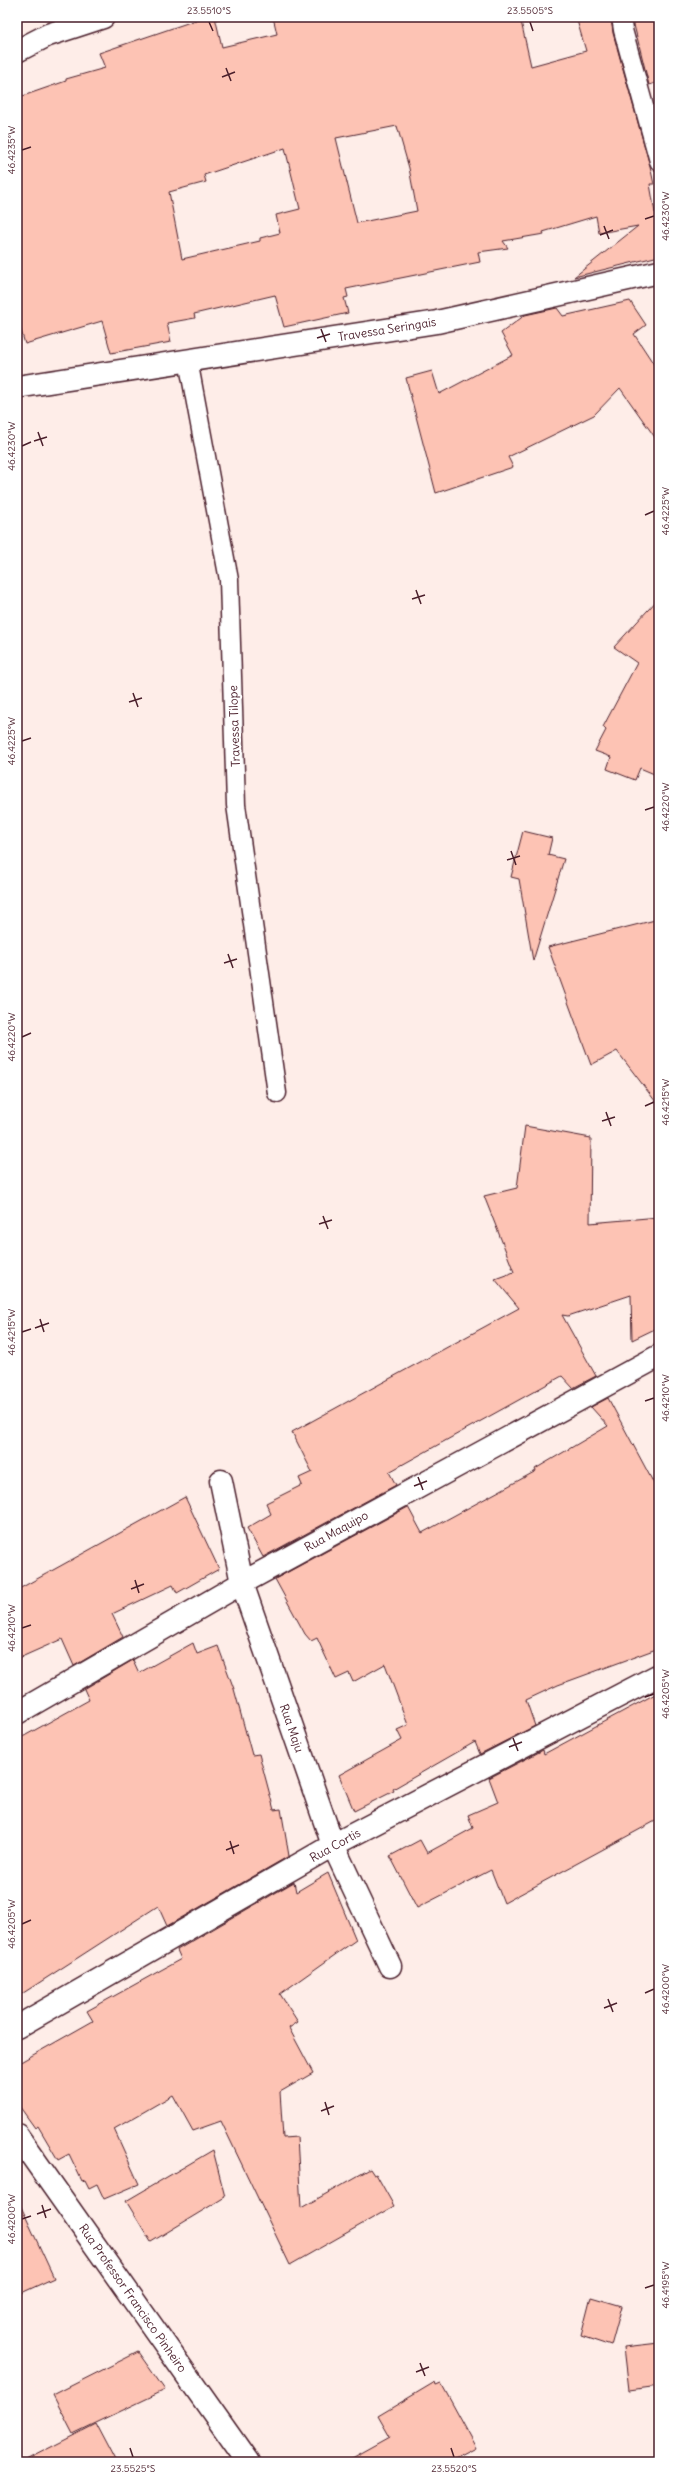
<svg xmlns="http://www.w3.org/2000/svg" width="676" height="2479" viewBox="0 0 676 2479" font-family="Delius,sans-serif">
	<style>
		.building { fill: #fdc3b4; stroke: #4a1f2b; fill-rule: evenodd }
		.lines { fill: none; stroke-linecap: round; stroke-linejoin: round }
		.service-casing { stroke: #4a1f2b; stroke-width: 21 }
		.minor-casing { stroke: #4a1f2b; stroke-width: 25 }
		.service { stroke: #fff; stroke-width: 18 }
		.minor { stroke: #fff; stroke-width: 22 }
		.ticks { fill: none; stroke: #4a1f2b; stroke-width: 1.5 }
		.labels { text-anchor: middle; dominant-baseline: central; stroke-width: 4; stroke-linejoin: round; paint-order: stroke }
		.street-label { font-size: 12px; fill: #4a1f2b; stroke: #fff }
		.neatline { fill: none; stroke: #4a1f2b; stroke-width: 1.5 }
		.ticks-label { font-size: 10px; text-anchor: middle; fill: #4a1f2b }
	</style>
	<rect width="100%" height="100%" fill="#feede8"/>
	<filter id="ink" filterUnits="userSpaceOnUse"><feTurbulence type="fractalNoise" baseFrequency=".025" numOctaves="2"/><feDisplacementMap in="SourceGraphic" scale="8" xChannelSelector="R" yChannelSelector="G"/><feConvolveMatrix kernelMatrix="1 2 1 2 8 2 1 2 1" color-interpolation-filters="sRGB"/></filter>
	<g filter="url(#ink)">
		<!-- building -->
		<path class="building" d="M205,17H215L222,47L277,34L273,17H520L531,66L586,51L576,17H611L613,33L650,166L654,184H650L655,213L659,210V256L574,277L638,226L599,233L596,216L543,232L544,234L503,241L508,248L478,252L480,262L346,289L348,297L344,298L348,313L284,327L275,295L194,314L195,318L167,323L171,342L111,353L102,321L25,344L17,317V98L66,81V79L105,68L99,53ZM397,126L409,168L417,211L357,223L336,138ZM285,148L300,209L276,215L280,233L260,238V241L182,259L169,192L206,182L204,175Z
			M632,17H659V82L649,85Z
			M630,301L646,325L634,334L659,372V443L620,388L594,415L508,457L513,467L436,493L406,378L432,371L439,394L513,355L501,333L525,315L557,308L563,316Z
			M659,598V776L640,768L635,780L607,769L611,757L595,751L606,730L603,727L637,663L614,647Z
			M523,831L552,838L548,855L564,859L533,961L519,879L511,877Z
			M659,919V1106L617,1051L591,1065L548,947Z
			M525,1126L591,1138L590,1223L659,1217V1327L632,1340L631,1295L568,1316L562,1315L596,1376L573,1388L562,1376L389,1472L396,1485L263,1557L247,1528L271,1514L266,1503L302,1485L299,1478L312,1472L292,1432L519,1308L495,1279L514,1272L484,1196L517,1188Z
			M608,1398L659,1493V1648L558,1685L526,1700L535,1726L480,1754L475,1742L393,1789L394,1791L354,1811L339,1775L402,1740L397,1730L408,1725L385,1664L353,1682L349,1673L336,1679L317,1638L311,1641L305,1634L275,1579L408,1507L422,1533L536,1471L535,1469L608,1426L591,1407Z
			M185,1497L219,1569L177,1593L173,1585L112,1614L123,1637L74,1666L62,1639L17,1659V1590Z
			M193,1643L197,1654L218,1646L234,1689L252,1755L259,1754L274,1810L281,1809L289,1856L167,1926L158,1906L17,1997V1740L89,1700L84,1689L133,1660L139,1673Z
			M659,1692V1819L504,1903L491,1870L417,1908L390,1856L420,1840L427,1853L473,1828L468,1815L498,1802L489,1778L543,1750L544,1754Z
			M328,1873L356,1940L280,1994L298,2022L289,2028L313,2073L280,2092L283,2138L297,2137L301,2208L370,2169L374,2175L376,2174L394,2206L290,2265L221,2121L193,2131L173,2095L114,2129L139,2184L104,2199L97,2184L89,2188L85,2180L82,2181L69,2154L58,2160L38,2126L35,2128L17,2103V2064L93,2021L87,2011L181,1959L177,1950L294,1882L296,1892Z
			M213,2150L225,2197L151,2242L126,2201Z
			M17,2198L54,2278L17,2295Z
			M591,2297L622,2306L611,2346L581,2336Z
			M659,2343V2386L629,2390L624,2347Z
			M138,2352L165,2390L73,2434L53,2395Z
			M435,2382L436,2385L441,2383L476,2447L447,2462H345L390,2437L378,2416Z
			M96,2424L116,2462H22Z"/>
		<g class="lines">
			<defs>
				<path id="service" d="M621,17L623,30L659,161
					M188,360L229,580L236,805L277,1093"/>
				<path id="minor" d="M17,51L48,35L103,17
					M17,387L437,322L659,272
					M221,1481L242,1583L333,1845L390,1966
					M17,1713L242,1583L659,1356
					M17,2027L333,1845L659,1675
					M17,2135L248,2462"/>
			</defs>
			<!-- service casing -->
			<use href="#service" class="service-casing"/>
			<!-- minor casing -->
			<use href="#minor" class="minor-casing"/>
			<!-- service -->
			<use href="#service" class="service"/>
			<!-- minor -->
			<use href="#minor" class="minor"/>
		</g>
	</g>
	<!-- ticks -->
	<path class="ticks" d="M209,22L213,31M530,22L533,31M226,68L231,81M222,77L235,72M22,150L31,147M645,219L654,216M604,226L609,239M600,235L613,230M321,329L326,342M317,338L330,334M38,432L43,446M34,441L47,437M22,446L31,442M645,515L654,511M416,590L421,604M412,599L425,595M133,693L138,707M129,702L142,698M22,741L31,738M645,810L654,807M511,851L516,865M507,860L520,856M228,954L233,968M224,963L237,959M22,1037L31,1033M645,1106L654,1102M606,1112L611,1126M602,1121L615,1117M323,1216L328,1229M319,1224L332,1220M40,1319L44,1332M35,1328L49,1323M22,1332L31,1329M645,1401L654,1398M418,1477L423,1490M414,1486L427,1481M135,1580L139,1593M131,1589L144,1584M22,1628L31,1625M645,1697L654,1694M513,1738L518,1751M509,1747L522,1742M230,1841L234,1854M226,1850L239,1845M22,1924L31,1920M645,1993L654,1989M608,1999L613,2012M604,2008L617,2003M325,2102L329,2115M321,2111L334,2106M42,2205L46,2218M37,2214L51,2209M22,2219L31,2216M645,2288L654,2285M420,2363L425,2376M416,2372L429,2367M130,2448L133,2457M451,2448L454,2457"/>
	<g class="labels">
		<!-- street labels -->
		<g class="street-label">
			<text transform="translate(387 329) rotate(-9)">Travessa Seringais</text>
			<text transform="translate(234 726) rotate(-92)">Travessa Tilope</text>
			<text transform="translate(336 1531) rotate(-29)">Rua Maquipo</text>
			<text transform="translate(292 1728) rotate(71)">Rua Maju</text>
			<text transform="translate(335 1845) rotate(-29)">Rua Cortis</text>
			<text transform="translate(133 2298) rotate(55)">Rua Professor Francisco Pinheiro</text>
		</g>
	</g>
	<!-- margin -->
	<rect width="676" height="2479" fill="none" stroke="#fff" stroke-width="44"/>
	<rect x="22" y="22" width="632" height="2435" class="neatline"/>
	<g class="ticks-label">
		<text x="209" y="14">23.5510°S</text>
		<text x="530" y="14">23.5505°S</text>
		<text transform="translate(11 150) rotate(-90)" y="4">46.4235°W</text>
		<text transform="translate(665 216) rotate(-90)" y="4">46.4230°W</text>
		<text transform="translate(11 446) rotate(-90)" y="4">46.4230°W</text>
		<text transform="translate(665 511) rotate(-90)" y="4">46.4225°W</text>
		<text transform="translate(11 741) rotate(-90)" y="4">46.4225°W</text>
		<text transform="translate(665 807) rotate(-90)" y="4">46.4220°W</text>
		<text transform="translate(11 1037) rotate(-90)" y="4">46.4220°W</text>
		<text transform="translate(665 1102) rotate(-90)" y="4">46.4215°W</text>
		<text transform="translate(11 1332) rotate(-90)" y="4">46.4215°W</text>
		<text transform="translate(665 1398) rotate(-90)" y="4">46.4210°W</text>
		<text transform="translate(11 1628) rotate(-90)" y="4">46.4210°W</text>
		<text transform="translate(665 1694) rotate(-90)" y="4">46.4205°W</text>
		<text transform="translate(11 1924) rotate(-90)" y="4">46.4205°W</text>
		<text transform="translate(665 1989) rotate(-90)" y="4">46.4200°W</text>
		<text transform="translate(11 2219) rotate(-90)" y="4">46.4200°W</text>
		<text transform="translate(665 2285) rotate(-90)" y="4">46.4195°W</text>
		<text x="133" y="2472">23.5525°S</text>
		<text x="454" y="2472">23.5520°S</text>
	</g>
</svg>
